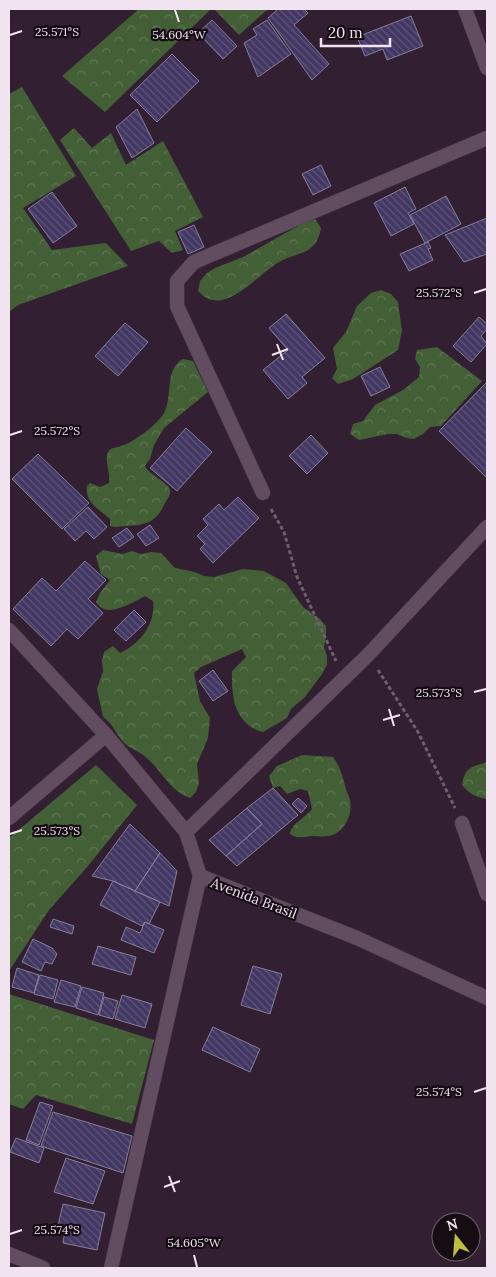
<svg xmlns="http://www.w3.org/2000/svg" width="496" height="1277" viewBox="0 0 496 1277" font-family="Lora,serif">
	<style>
		.forest { fill: url(#forest-crowns) }
		.building { fill: url(#building-back-hatch); stroke: #847e9b }
		.lines { fill: none; stroke-linecap: round; stroke-linejoin: round }
		.minor-casing { stroke: #4d3d4d; stroke-width: 15 }
		.tertiary-casing { stroke: #4d3d4d; stroke-width: 15 }
		.secondary-casing { stroke: #4d3d4d; stroke-width: 15 }
		.path { stroke: #6f5e6e; stroke-width: 3; stroke-dasharray: 4 2.5; stroke-linecap: butt }
		.minor { stroke: #624c60; stroke-width: 14 }
		.tertiary { stroke: #624c60; stroke-width: 14 }
		.secondary { stroke: #624c60; stroke-width: 14 }
		.ticks { fill: none; stroke: #f1e3f0; stroke-width: 2 }
		.labels { text-anchor: middle; dominant-baseline: central; stroke-width: 4.5; stroke-linejoin: round; paint-order: stroke }
		.street-label { font-size: 14px; fill: #f1e3f0; stroke: #150c14 }
		.ticks-label { font-size: 12px; text-anchor: middle; fill: #f1e3f0; stroke: #150c14; stroke-width: 4.5; stroke-linejoin: round; paint-order: stroke }
	</style>
	<defs>
		<pattern id="forest-crowns" width="20" height="18" patternUnits="userSpaceOnUse" patternTransform="scale(1.25)"><rect width="20" height="18" fill="#435f35"/><path d="M2 6a3 3 0 1 1 6 0M12 15a3 3 0 1 1 6 0" fill="none" stroke="#5f7653"/></pattern>
		<pattern id="building-back-hatch" width="6" height="6" patternUnits="userSpaceOnUse" patternTransform="scale(1.25)"><rect width="6" height="6" fill="#423762"/><path d="M-1 5l2 2M0 0l6 6M5-1l2 2" fill="none" stroke="#5e5479"/></pattern>
	</defs>
	<rect width="100%" height="100%" fill="#321f31"/>
	<!-- forest -->
	<path class="forest" d="M139,9H211L105,112L62,76Z
		M214,9H268L239,35Z
		M22,87L76,176L23,208L52,250L106,243L128,266L18,305L9,312V94Z
		M74,128L92,148L111,133L126,165L163,141L203,217L175,231L183,250L172,253L159,241L131,251L60,140Z
		M315,219L321,228C320,234 318,240 314,245C306,254 293,255 283,260C264,269 243,296 222,300C211,302 205,298 198,291L200,281L207,273L215,268L243,257L305,222Z
		M381,290L391,294L398,302L402,331L398,350L353,379L338,384L332,378L337,369L333,348L346,332L357,306L371,293Z
		M437,347L482,381L441,426L430,427L423,434L414,439L406,438L397,434H388L359,440L350,434L353,424L363,421L375,405L403,390L419,377L420,367L415,359L417,350Z
		M183,359L193,361L208,392L164,428L154,445L150,459L145,466C149,475 168,482 170,490C171,494 168,498 166,501C157,522 147,525 126,526C120,526 116,528 110,526V519C100,510 84,502 87,486L90,483L100,487L109,483C111,474 104,461 108,452C110,447 117,448 121,446C134,442 158,424 164,413C173,397 164,369 183,359Z
		M103,550L123,554L132,551L141,554L151,552L161,553L175,568L195,572L204,576L214,577L243,569L264,571L286,583L303,607L320,619L326,626V637L324,647L327,656V665L322,674L305,697L291,709L287,718L263,732C235,725 231,697 232,671L246,657L242,649L201,667L194,673L200,701L210,718L208,738L197,764L199,783L196,792L190,798C169,791 160,767 142,754C134,749 125,746 120,738C114,730 112,723 103,717L97,689L103,671L102,661L104,652L113,646L120,653C140,644 156,624 153,601L145,596C136,601 112,615 102,608C99,607 98,604 96,602L100,593L110,580L101,574L96,556Z
		M302,755L333,757C340,767 342,774 345,785C346,791 349,795 350,800C353,815 344,834 328,836C323,837 317,836 312,836C303,836 298,840 290,834C291,824 305,818 312,809L308,791L300,789L287,794L280,786L273,788L269,776L277,766Z
		M487,762V799C476,797 469,794 462,785C465,767 471,767 487,762Z
		M96,765L137,805L88,866L49,910L9,971V838Z
		M9,994L154,1040L132,1124L36,1095L23,1109L9,1104Z"/>
	<!-- building -->
	<path class="building" d="M278,9H304L308,13L294,25L329,64L312,80L268,18Z
		M411,16L423,46L387,60L383,49L365,56L357,37Z
		M212,20L237,46L223,59L198,33Z
		M267,20L291,54L258,77L244,43L257,35L253,29Z
		M172,54L199,81L157,122L130,95Z
		M137,109L154,143L132,158L116,127Z
		M321,165L331,186L313,195L302,174Z
		M405,187L416,209L408,213L414,224L391,236L374,203Z
		M52,192L77,226L53,243L28,209Z
		M446,196L461,224L425,243L410,215Z
		M487,218V254L464,262L445,235Z
		M194,225L204,247L188,254L178,232Z
		M428,242L431,248L428,249L433,260L409,271L400,254Z
		M286,314L325,358L302,377L307,383L288,399L263,370L288,350L269,328Z
		M479,317L487,324V329L481,336L487,344L471,362L453,346Z
		M125,323L148,342L118,376L95,356Z
		M380,367L390,387L371,396L361,376Z
		M487,382V478L439,431Z
		M186,428L212,452L177,491L150,468Z
		M311,435L328,453L307,474L289,456Z
		M38,454L89,503L62,529L12,479Z
		M238,497L259,518L213,563L200,549L205,544L197,536L208,525L203,519L219,504L224,510Z
		M88,507L107,527L94,539L86,531L75,541L64,529Z
		M150,525L159,538L146,546L137,534Z
		M127,528L134,537L119,547L112,538Z
		M85,561L106,580L88,599L103,613L78,639L67,629L51,646L13,609L42,578L56,591Z
		M134,610L146,622L126,641L114,630Z
		M213,670L228,691L213,701L199,681Z
		M273,788L298,815L237,866L226,856L262,824L247,808Z
		M298,798L307,806L301,813L292,804Z
		M247,808L262,824L226,856L209,840Z
		M130,824L160,853L135,891L113,881L92,876Z
		M160,853L177,871L169,906L135,891Z
		M113,881L160,902L149,924L145,922L142,926L100,905Z
		M53,919L74,926L72,934L50,927Z
		M145,922L164,930L154,953L121,940L126,927L140,933Z
		M33,939L52,948L57,954L52,964L45,962L41,971L22,962Z
		M98,946L136,957L131,975L92,964Z
		M253,966L282,974L270,1014L241,1005Z
		M17,968L39,975L34,993L12,987Z
		M40,975L58,980L53,999L34,994Z
		M61,980L81,986L75,1007L54,1002Z
		M82,987L104,993L98,1015L76,1008Z
		M122,995L152,1004L145,1028L115,1019Z
		M104,997L118,1001L113,1019L99,1015Z
		M213,1027L260,1049L250,1072L202,1050Z
		M40,1102L53,1106L39,1145L26,1140Z
		M53,1112L132,1136L123,1173L41,1146Z
		M16,1138L44,1148L39,1163L10,1152Z
		M66,1158L105,1171L93,1204L54,1192Z
		M63,1204L105,1213L97,1250L63,1243L65,1231L57,1230Z"/>
	<g class="lines">
		<defs>
			<path id="minor" d="M263,493L177,306V281L194,262L487,138
				M9,818L106,735
				M462,823L487,894
				M186,832L368,655L487,527
				M9,1254L43,1268
				M111,1268L200,876"/>
			<path id="tertiary" d="M9,630L106,735L186,832L200,876L357,938L487,998"/>
			<path id="secondary" d="M465,9L487,68"/>
		</defs>
		<!-- minor casing -->
		<use href="#minor" class="minor-casing"/>
		<!-- tertiary casing -->
		<use href="#tertiary" class="tertiary-casing"/>
		<!-- secondary casing -->
		<use href="#secondary" class="secondary-casing"/>
		<!-- path -->
		<path class="path" d="M271,509L284,532L297,577L336,661
			M378,670L418,732L455,808"/>
		<!-- minor -->
		<use href="#minor" class="minor"/>
		<!-- tertiary -->
		<use href="#tertiary" class="tertiary"/>
		<!-- secondary -->
		<use href="#secondary" class="secondary"/>
	</g>
	<!-- ticks -->
	<path class="ticks" d="M175,10L179,22M10,35L22,31M474,293L486,289M277,344L283,360M272,355L288,349M10,435L22,431M474,692L486,689M389,709L394,726M383,720L400,715M10,834L22,830M474,1092L486,1088M169,1176L175,1192M164,1187L180,1181M10,1234L22,1230M194,1255L197,1267"/>
	<g class="labels">
		<!-- street labels -->
		<g class="street-label">
			<text transform="translate(254 898) rotate(21)">Avenida Brasil</text>
		</g>
	</g>
	<g class="ticks-label">
		<text x="57" y="36">25.571°S</text>
		<text x="179" y="39">54.604°W</text>
		<text x="439" y="297">25.572°S</text>
		<text x="57" y="435">25.572°S</text>
		<text x="439" y="697">25.573°S</text>
		<text x="57" y="835">25.573°S</text>
		<text x="439" y="1096">25.574°S</text>
		<text x="57" y="1234">25.574°S</text>
		<text x="194" y="1247">54.605°W</text>
	</g>
	<!-- border -->
	<rect width="496" height="1277" fill="none" stroke="#f1e3f0" stroke-width="20"/>
	<!-- north arrow -->
	<g transform="translate(456 1237) rotate(343)"><circle r="24" fill="#150c14" stroke="#6d626c"/>
	<path d="M0-4L9 19L0 12L-9 19Z" fill="#c0be40"/>
	<text y="-8" font-size="14" font-weight="bold" text-anchor="middle" fill="#f1e3f0">N</text>
	</g>
	<!-- scale -->
	<path d="M321 38v8h69v-8" fill="none" stroke="#f1e3f0" stroke-width="2.5"/>
	<text x="328" y="38" font-size="15" fill="#f1e3f0" stroke="#150c14" stroke-width="4" paint-order="stroke">20 m</text>
</svg>
